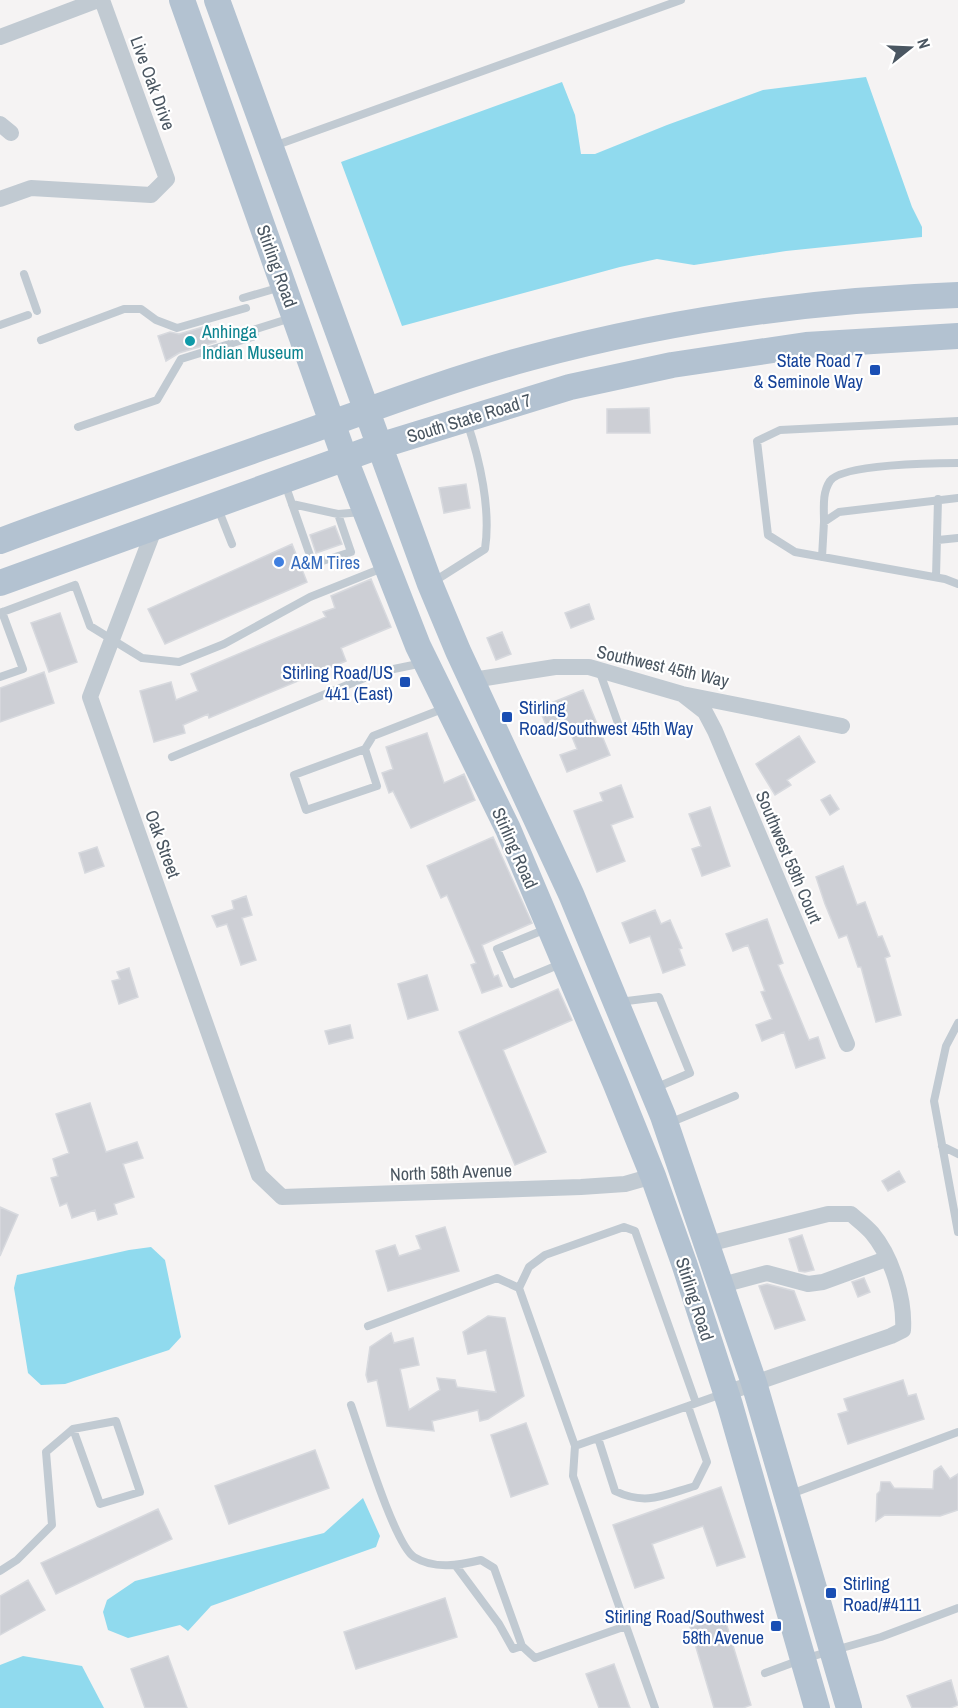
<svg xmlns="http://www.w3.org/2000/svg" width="958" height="1708" viewBox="0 0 958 1708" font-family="'Archivo Narrow',sans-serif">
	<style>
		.water { fill: #90daee }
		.building { fill: #cdcfd5; stroke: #d7d9de; stroke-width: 1.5 }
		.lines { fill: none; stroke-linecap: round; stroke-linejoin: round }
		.lane { stroke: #c1cad2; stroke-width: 8 }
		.street { stroke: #c1cad2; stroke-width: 16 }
		.primary { stroke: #b3c2d1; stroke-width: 26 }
		.culture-dot { fill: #0f9aa8; stroke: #fff; stroke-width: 2 }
		.transit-dot { fill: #1a4fb4; stroke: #fff; stroke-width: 2 }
		.shop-dot { fill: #3f7fe0; stroke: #fff; stroke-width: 2 }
		.labels { text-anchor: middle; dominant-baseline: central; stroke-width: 4.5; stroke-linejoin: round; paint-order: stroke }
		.street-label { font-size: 18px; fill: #4a5661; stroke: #fff }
		.culture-label { font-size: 18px; fill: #0d838f; stroke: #fff; text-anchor: start }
		.transit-label { font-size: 18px; fill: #164399; stroke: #fff; text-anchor: end }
		.shop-label { font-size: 18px; fill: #366cbe; stroke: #fff; text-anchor: start }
	</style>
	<rect width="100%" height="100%" fill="#f5f3f3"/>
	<!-- water -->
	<path class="water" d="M866,77L912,207L922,227V237L786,251L694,265L657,259L620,267L402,326L341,162L562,82L575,115L581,154H595L667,125L763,90Z
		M151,1247L165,1260L181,1337L169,1350L65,1384L41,1385L28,1373L14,1288L17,1275L129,1250Z
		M363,1498L380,1536L376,1547L211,1606L188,1631L180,1625L128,1638L108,1630L103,1612L107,1600L135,1581L324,1533Z
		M23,1656L82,1666L104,1708H0V1665Z"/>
	<!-- building -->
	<path class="building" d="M210,325L216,342L179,353L166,361L158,336L170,332L179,334Z
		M649,408L650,433H607V409Z
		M466,484L470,508L444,513L439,488Z
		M335,526L342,544L316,553L310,535Z
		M292,544L307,582L165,644L148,609Z
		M371,579L391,627L341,648L346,661L209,718L208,714L183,725L185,733L154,742L140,691L171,682L176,700L198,691L191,674L326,617L323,612L335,608L331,596Z
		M589,604L594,619L571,628L565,613Z
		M60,613L77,662L49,672L31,623Z
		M502,632L511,654L496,660L487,638Z
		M44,672L54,703L0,722V688Z
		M583,690L610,755L567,772L560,755L577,749L564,717L546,725L539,708Z
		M427,733L444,783L464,774L475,800L411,828L393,791L389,793L382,773L393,769L386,747Z
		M799,736L815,762L787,780L791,785L775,795L756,764Z
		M621,785L633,817L611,825L625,861L597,872L574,811L603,801L600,793Z
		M830,795L839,809L830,815L821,800Z
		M710,807L730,866L702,876L692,849L701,846L689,814Z
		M493,837L532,923L482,945L494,977L498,975L502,986L482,993L471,965L476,963L447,895L441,898L427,866Z
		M97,847L104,866L85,873L79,853Z
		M843,866L857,905L865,902L878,937L882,936L890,956L885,958L901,1015L876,1022L861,967H858L847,935L839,938L825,904L816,877Z
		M246,896L252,915L242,918L256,960L241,965L227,924L217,927L212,916L234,909L232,901Z
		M655,910L661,924L670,920L682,948L679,949L685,965L663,973L650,936L630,943L622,923Z
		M767,919L783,963L778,965L809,1040L818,1037L825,1058L796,1068L784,1032L762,1041L756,1025L772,1019L761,992L765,991L748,945L733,951L726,934Z
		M129,968L138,997L119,1004L112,981L120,979L117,972Z
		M427,975L438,1010L408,1019L398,984Z
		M558,989L572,1020L503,1050L546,1152L515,1165L459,1032Z
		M350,1025L353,1038L329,1044L325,1031Z
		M90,1103L106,1152L137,1142L143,1158L123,1164L134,1197L114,1204L117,1214L98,1220L95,1210L72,1218L67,1203L60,1206L51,1178L58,1176L53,1159L69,1153L56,1114Z
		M899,1171L905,1182L888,1191L882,1181Z
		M0,1207L18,1215L0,1256Z
		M445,1227L459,1271L388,1291L376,1251L395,1245L399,1256L421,1249L416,1236Z
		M802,1235L814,1270L805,1272L799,1271L789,1239Z
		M864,1278L870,1292L858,1297L852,1282Z
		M767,1284L794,1291L805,1320L775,1329L759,1286Z
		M488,1316L505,1318L524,1396L488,1419L480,1421L478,1410L432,1421L434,1431L387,1426L377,1380L368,1382L366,1375L370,1347L391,1333L394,1343L413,1338L419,1365L400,1369L409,1410L440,1390L437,1378L455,1380L457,1387L496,1392L486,1350L468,1354L463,1332Z
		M903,1380L908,1396L916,1394L924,1419L848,1444L838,1414L848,1411L844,1399Z
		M526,1423L548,1484L511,1497L491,1435Z
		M315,1450L329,1488L229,1524L215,1486Z
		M941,1466L950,1479L958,1474V1510L940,1516L885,1515L876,1521L877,1494L880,1491L881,1482H890L894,1488L933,1489L934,1471Z
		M721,1487L745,1557L717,1566L703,1526L652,1544L664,1578L635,1588L613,1525Z
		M158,1509L172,1539L56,1594L41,1563Z
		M28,1580L45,1610L0,1635V1596Z
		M445,1598L457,1637L356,1669L344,1632Z
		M724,1616L751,1705L743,1708H714L690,1627Z
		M168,1656L187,1708H145L131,1669Z
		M614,1664L630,1708H599L586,1674Z
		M951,1680L958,1705L950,1708H912L907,1696Z"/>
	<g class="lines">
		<!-- lane -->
		<path class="lane" d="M274,146L681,0
			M24,274L37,311
			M243,298L281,287
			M0,325L28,315
			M41,340L124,309H141L156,320L177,328L246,308
			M958,421L780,430L757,441L768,535L795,552L945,579L958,584
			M78,427L157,400L181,359L255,336L253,330L291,318
			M285,484L313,564L351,552L338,514
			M292,504L338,514L362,512
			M217,506L232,544
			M824,522C824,508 822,493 830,481C842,464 935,463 958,463
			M938,540L958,538
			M822,557L824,522L839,512L958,498
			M936,577L938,499
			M433,582L485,549C491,510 480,460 467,422
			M0,613L75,585L90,626L142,658L179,662L224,644L310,597L385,567
			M599,670L619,726
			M0,677L23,669L2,612
			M365,749L377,786L306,810L294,775L365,749L373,736L445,708
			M172,757L379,672L423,663
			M546,929L497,949L512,984L563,963
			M619,1002L659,997L690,1073L655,1088
			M958,1023L946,1046L934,1101L958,1232
			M669,1123L735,1096
			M942,1146L958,1154
			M368,1326L497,1278L519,1288
			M351,1405C361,1433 394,1544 414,1557C435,1570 460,1565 481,1560L494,1568L522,1646L535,1658L626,1626
			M598,1438L615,1491C646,1506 664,1495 695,1486L707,1462L688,1406
			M575,1446L722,1394
			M788,1495L958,1432
			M456,1566L499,1624L513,1649L522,1646
			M0,1571L17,1560L52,1525L46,1452L73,1429L116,1421L140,1492L100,1504L73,1429
			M765,1673L803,1659L881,1637L958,1608
			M655,1708L573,1476L575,1446L519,1288L529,1267L545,1255L624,1227L635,1231L696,1403"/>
		<!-- street -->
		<path class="street" d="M0,37L98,0
			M0,124L11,133
			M0,199L31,188L151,195L167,179L102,0
			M155,527L90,697L259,1175L282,1197L581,1187L625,1184L653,1176
			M473,680L555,667H589L682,694L842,726
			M682,694L705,712L715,731L847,1044
			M708,1244L828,1214H851C858,1220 866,1226 872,1233C892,1257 905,1299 903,1330L891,1336L726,1393
			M722,1285L767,1273L808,1284L823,1282L886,1259"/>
		<!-- primary -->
		<path class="primary" d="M182,0L345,459L418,646L508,829L615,1082L653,1176L684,1263L730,1405L817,1708
			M217,0L430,584L458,651L571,894L663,1116L754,1383L849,1708
			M0,541C100,504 201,469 301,434C377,407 451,379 529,358C669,320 813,300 958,295
			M0,583L379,446L570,387L672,365L806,345L958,336"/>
	</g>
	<!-- markers -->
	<circle class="culture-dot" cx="190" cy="341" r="6"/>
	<g class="transit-dot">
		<rect x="869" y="364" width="12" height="12" rx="3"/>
		<rect x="399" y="676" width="12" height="12" rx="3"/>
		<rect x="501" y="711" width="12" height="12" rx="3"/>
		<rect x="825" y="1587" width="12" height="12" rx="3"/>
		<rect x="770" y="1620" width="12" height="12" rx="3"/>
	</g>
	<circle class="shop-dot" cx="279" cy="562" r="6"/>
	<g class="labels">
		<!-- street labels -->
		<g class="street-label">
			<text transform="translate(153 83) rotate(70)">Live Oak Drive</text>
			<text transform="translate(277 266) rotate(70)">Stirling Road</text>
			<text transform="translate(469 418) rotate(-17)">South State Road 7</text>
			<text transform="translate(663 666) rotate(13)">Southwest 45th Way</text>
			<text transform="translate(163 844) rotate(70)">Oak Street</text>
			<text transform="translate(515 848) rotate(66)">Stirling Road</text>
			<text transform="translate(789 857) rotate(67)">Southwest 59th Court</text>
			<text transform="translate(451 1172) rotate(-2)">North 58th Avenue</text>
			<text transform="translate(695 1299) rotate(72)">Stirling Road</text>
		</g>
		<!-- culture labels -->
		<g class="culture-label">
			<text x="202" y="331">Anhinga<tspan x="202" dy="21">Indian Museum</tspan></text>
		</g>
		<!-- transit labels -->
		<g class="transit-label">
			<text x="863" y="360">State Road 7<tspan x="863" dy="21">&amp; Seminole Way</tspan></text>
			<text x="393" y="672">Stirling Road/US<tspan x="393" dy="21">441 (East)</tspan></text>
			<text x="519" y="707" text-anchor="start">Stirling<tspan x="519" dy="21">Road/Southwest 45th Way</tspan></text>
			<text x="843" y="1583" text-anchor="start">Stirling<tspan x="843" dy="21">Road/#4111</tspan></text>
			<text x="764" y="1616">Stirling Road/Southwest<tspan x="764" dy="21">58th Avenue</tspan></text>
		</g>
		<!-- shop labels -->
		<g class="shop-label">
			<text x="291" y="562">A&amp;M Tires</text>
		</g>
	</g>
	<!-- north arrow -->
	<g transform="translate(910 48) rotate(72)" stroke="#ffffff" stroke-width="4.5" paint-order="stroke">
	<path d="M0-4.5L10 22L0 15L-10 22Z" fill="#4a5661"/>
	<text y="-9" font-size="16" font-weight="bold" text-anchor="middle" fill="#4a5661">N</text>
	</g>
</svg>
